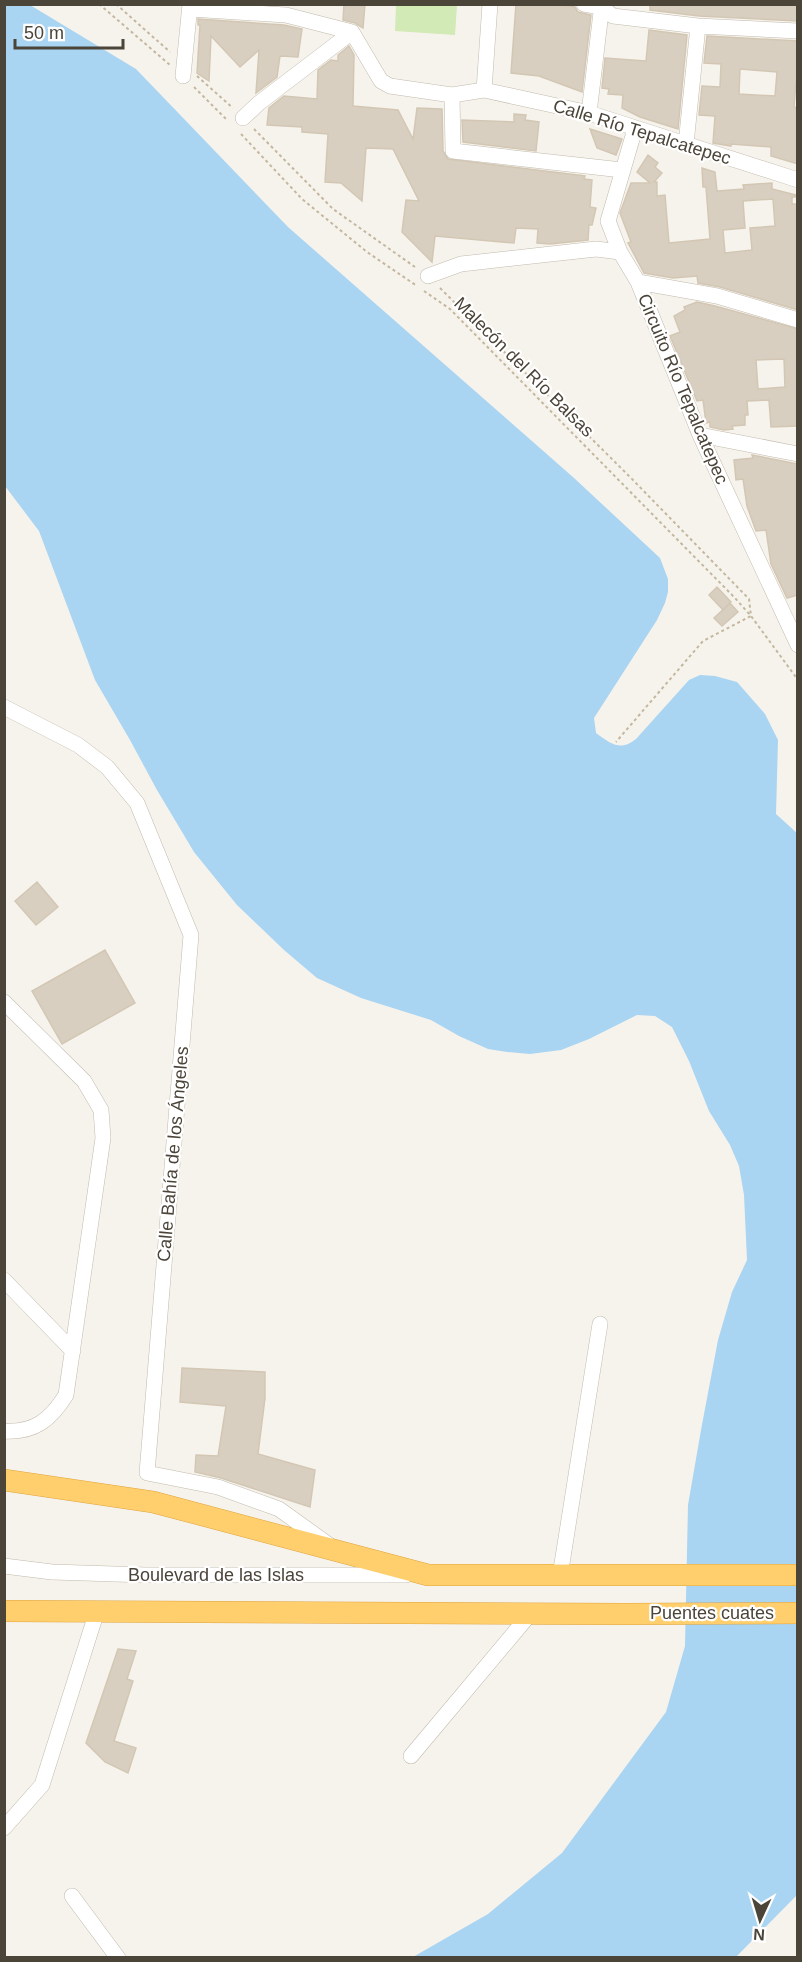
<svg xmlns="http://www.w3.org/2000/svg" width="802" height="1962" viewBox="0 0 802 1962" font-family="Helvetica,sans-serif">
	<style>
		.green { fill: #d2eab5 }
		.water { fill: #a9d4f2 }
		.building { fill: #d8cfc1; stroke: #d3c7b4; stroke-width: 1.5; fill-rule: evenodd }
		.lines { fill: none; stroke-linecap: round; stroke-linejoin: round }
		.minor-casing { stroke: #c2bbae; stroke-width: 16 }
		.highway-casing { stroke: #e0a43c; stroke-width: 22 }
		.path { stroke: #c4b79f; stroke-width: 2; stroke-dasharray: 3 3; stroke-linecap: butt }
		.minor { stroke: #fff; stroke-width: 15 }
		.highway { stroke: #ffcf6e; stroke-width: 21 }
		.labels { text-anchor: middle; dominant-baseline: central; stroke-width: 4.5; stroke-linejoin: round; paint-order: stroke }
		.street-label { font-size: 18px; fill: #4b4439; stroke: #fff }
	</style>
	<rect width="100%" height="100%" fill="#f6f3ec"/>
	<!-- green -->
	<path class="green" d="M396,5H457L455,35L395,31Z"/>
	<!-- water -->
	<path class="water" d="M4,5H30L136,69L288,227L574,478L660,558L668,579V592L665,603L657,620L594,718L596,733C610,743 620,752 636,739L689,680L700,675L715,676L737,682L765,714L778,740L776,814L798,834V1894L736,1957H413L488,1914L562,1853L666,1712L685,1646L688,1505L701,1430L718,1340L732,1292L747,1260L744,1195L739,1166L730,1145L709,1111L689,1061L672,1027L655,1016L637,1015L589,1039L561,1050L530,1054L507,1052L488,1049L459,1036L431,1020L361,998L317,978L284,950L237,905L194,852L157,790L130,740L95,680L39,531L5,486Z"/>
	<!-- building -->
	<path class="building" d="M344,4H365L363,28L355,23L343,20Z
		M516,4H558L575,7L578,12L591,15L582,92L539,76L511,73Z
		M650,4H798V21L699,16L650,10Z
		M198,19L284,25L302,29L298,57L280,56L277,77L256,93L259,50L240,67L211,36L209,81L197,73L200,25H198Z
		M649,30L687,35L678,129L640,117L622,108L623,95L608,94L609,89L602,88L605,58L646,61Z
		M707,36L798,41V82H796L794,107L798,108V164L771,156V147L731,144V146L713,143L715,116L699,115L702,86L720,87L721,64L704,63ZM740,69L777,72L775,96L739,94Z
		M349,46L354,55L353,106L398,110L413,139L417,108L442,109L443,151L448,159L585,176L584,179L592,180L590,207L596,208L592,225H589L588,240L550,244L537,243L538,229L516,228L514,243L435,236L432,262L402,232L406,200L419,201L393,149L366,148L362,201L341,183L325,182L328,134L302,132V127L267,125L269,108L284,96L317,99L318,70L331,60L338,61V55Z
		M514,114L526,115L525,120L539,122L536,151L463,142L462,120L514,122Z
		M590,129L622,139L616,155L597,148Z
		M648,155L658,163L655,167L662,173L654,182H657V196L665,195L669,243L710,239L706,187H703L702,168L715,172L717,191L744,189L743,185L772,183V189L796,195L795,197H792V204H798V310L720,287L698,283L697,276L673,278L644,273L628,243L631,242L620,213L631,183H650L637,172ZM773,199L775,226L750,228L752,250L725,253L723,230L745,228L743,201Z
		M697,302L715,306L798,329V426L771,427L769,400L747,401L748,415H745V425L732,426L733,429L724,430L710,427V422L706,423L703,400L697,401L670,336L680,332L674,316L685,310L684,307ZM784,359L785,387L758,389L756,360Z
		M752,455L798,464V595L787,598L771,564L766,530L756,531L747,506L743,479L736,480L734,460L753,458Z
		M717,587L731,602L723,610L709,595Z
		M730,603L738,612L722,626L714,618Z
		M37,882L58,907L36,925L15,901Z
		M105,950L135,1003L62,1044L32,991Z
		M182,1368L265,1372V1398L258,1454L315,1470L310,1507L221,1478L195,1472L196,1455L218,1456L226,1406L180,1402Z
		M118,1649L136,1651L127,1679L133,1681L114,1741L136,1748L128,1773L105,1762L86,1743Z"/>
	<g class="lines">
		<defs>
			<path id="minor" d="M584,4L601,7L613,16L698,26L798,31
				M190,9L286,15L352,32L381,81L390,86L452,95L484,90L589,113L798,180
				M183,76L190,4
				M484,90L490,4
				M452,95L453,151L622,170
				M589,113L602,4
				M243,118L259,103L352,32
				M635,129L608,221L620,252L638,282L700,435L798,645
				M686,144L698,26
				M428,276L461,264L596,249L620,252
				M638,282L717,296L798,320
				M700,435L798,454
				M4,707L78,745L107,767L137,803L191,935L147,1473L218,1487L279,1509L329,1545
				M4,1002L84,1081L101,1110L103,1138L66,1395C51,1419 35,1433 4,1431
				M4,1280L73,1351
				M4,1566L52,1572L146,1575H406
				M560,1576L600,1324
				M411,1756L530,1614
				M4,1828L42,1785L97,1611
				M72,1896L118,1958"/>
			<path id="highway" d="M4,1480L153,1502L428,1575H798
				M4,1611L626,1614L798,1613"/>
		</defs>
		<!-- minor casing -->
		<use href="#minor" class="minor-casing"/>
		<!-- highway casing -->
		<use href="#highway" class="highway-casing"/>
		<!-- path -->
		<path class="path" d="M99,4L170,65
			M116,4L170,52
			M197,76L233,108
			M194,87L228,121
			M254,129L333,209L415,267
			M241,134L302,199L367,252L417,286
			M440,288L631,478L749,599L751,616L703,641L616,742
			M424,291L450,309L735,598L751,616L798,680"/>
		<!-- minor -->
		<use href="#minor" class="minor"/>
		<!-- highway -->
		<use href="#highway" class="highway"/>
	</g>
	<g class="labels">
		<!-- street labels -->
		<g class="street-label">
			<text transform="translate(642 132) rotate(17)">Calle Río Tepalcatepec</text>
			<text transform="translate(524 367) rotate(45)">Malecón del Río Balsas</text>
			<text transform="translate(683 389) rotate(67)">Circuito Río Tepalcatepec</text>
			<text transform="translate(173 1154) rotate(-85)">Calle Bahía de los Ángeles</text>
			<text x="216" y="1575">Boulevard de las Islas</text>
			<text x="712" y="1613">Puentes cuates</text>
		</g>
	</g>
	<!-- border -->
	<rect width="802" height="1962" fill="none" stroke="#4b4439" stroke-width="12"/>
	<!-- north arrow -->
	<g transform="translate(760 1920) rotate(184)" stroke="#ffffff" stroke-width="4.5" paint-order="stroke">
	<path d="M0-4.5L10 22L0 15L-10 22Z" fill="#4b4439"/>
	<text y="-9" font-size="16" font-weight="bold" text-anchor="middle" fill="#4b4439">N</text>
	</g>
	<!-- scale -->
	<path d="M15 39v9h108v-9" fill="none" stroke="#4b4439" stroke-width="3"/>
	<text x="24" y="39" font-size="18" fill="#4b4439" stroke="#ffffff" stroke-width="4.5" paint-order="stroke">50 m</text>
</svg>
